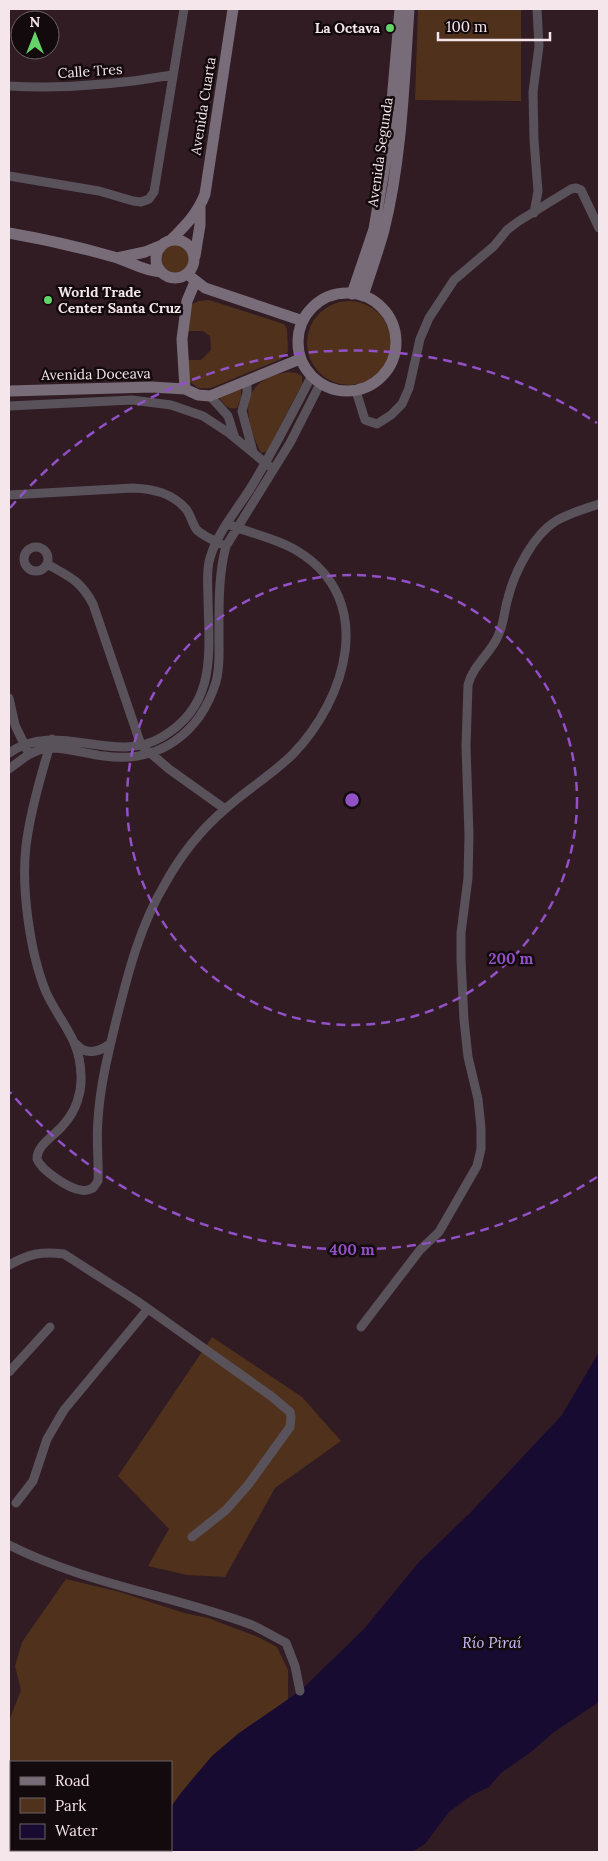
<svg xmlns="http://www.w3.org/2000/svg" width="608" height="1861" viewBox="0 0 608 1861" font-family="Lora,serif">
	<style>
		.green { fill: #4f311c }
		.water { fill: #180b31 }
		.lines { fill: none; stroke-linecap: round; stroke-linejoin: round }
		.street { stroke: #59525a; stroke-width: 9 }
		.secondary { stroke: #786c78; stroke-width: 11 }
		.ring { fill: none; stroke: #9351c8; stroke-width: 2.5; stroke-dasharray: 9 6 }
		.poi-dot { fill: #64d468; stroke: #130a0d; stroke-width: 2 }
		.labels { text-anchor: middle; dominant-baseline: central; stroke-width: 5; stroke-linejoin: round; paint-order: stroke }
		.poi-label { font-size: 14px; font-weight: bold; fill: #f5e6eb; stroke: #130a0d; text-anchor: end }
		.street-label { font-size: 14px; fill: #f5e6eb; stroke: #130a0d }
		.water-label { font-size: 15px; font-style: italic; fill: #cbbef9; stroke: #130a0d }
		.centre { fill: #9351c8; stroke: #130a0d; stroke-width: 2.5 }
		.ring-label { font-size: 15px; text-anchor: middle; font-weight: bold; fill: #9351c8; stroke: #130a0d; stroke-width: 5; stroke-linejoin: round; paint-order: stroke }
	</style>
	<rect width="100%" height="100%" fill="#311c24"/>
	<!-- green -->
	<path class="green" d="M418,9H521V101L415,100Z
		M161 259a14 14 0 1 1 28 0a14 14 0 1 1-28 0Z
		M209,300L284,324L287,329L288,351L281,359L211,388H198L189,381L187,360H201L211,350L210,336L203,331H187L192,304L199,301Z
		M307 343a42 42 0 1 1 84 0a42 42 0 1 1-84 0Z
		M288,372L297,373L302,376V384L267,451L261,453C243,416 238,380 288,372Z
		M241,388V398L237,408C228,410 223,404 219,397Z
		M212,1337L302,1397L341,1441L275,1488L225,1577L187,1575L148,1566L169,1529L118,1476Z
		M66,1579L120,1592L184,1613L208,1618L258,1637L277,1647L288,1670V1702C241,1728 202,1762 171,1807V1762H11V1850H142L140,1852H9V1721L21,1690L15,1666L22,1642Z"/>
	<!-- water -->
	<path class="water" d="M599,1352V1702L554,1732L531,1752L501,1773L489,1787L472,1795L449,1812L425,1844L412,1852H140L142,1850H171V1807L181,1793L212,1756L239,1733L300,1691L364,1629L419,1562L470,1513L562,1415Z"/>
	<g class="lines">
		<!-- street -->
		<path class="street" d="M9,86C66,89 116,85 172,75
			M9,176L99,191L133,201L141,202L149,199L154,192L184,9
			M534,213L538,191L534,140L533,92L539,46L537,9
			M247,381V393L242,411L253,452
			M356,391L365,420L377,424L391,415L402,404L409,388L420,339L429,318L454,280L494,246L507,230L519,221L571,189L576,188L581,190L599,228
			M210,396L228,416L235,438
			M9,406L132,400L171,405L203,416L229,433L269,466
			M9,495L133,488C154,489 172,493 186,509C191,515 192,524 197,530C203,536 213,540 221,544
			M24 559a12 12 0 1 1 24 0a12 12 0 1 1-24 0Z
			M47,564C70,577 80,580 93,604L141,745L169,769L225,809
			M9,698L15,725L27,750
			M52,739C42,771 30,813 26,846C21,888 30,953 46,992C60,1023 80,1038 81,1075C82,1092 76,1111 64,1124C56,1135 37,1144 37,1159C41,1170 69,1189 81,1190C85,1191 89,1190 93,1188L98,1181C99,1161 96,1140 98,1120C100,1086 108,1054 116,1021C128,973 140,925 166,882C181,855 201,830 224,810C246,790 272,775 293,754C346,699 377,601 299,552C277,538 251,534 228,524
			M9,753C56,719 114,766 162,737C217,705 209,653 208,599C208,586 206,570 210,558C217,533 236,511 250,489C272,453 292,414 311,377
			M9,769C21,760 32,750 48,748C66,747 86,754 104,756C159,764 200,733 216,682C220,668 219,654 219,640C219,609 218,576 226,546L290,443L320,384
			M76,1044C86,1056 99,1052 110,1044
			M9,1265C29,1254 41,1251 64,1254L137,1301L271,1396L290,1412L291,1417L290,1427L248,1485L226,1510L192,1537
			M361,1327L420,1250L439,1232L477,1166L481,1149V1128L478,1099L468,1057L464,1020L461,960V933L468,878L469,835L466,746L468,685C473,665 491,653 498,636C504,624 504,611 508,598C514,573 533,535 556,521C569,513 585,509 599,504
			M9,1372L50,1327
			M16,1503L33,1481L47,1439L64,1410L147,1310
			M9,1545C86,1584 172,1595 252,1625C263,1630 275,1637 286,1643L295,1666L300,1691"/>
		<!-- secondary -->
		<path class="secondary" d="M9,233C44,239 79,247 114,257C131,262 143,271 161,272
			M156 259a19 19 0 1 1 38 0a19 19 0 1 1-38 0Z
			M171,240C185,226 198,213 205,194L233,9
			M195,256L200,225V207
			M117,258L145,252L162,245
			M187,274L205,288L303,321
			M298 342a49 49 0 1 1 98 0a49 49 0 1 1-98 0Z
			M352,294L374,229L388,147L400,9
			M363,296C370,274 378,252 384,230C402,158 404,82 409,9
			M185,389L182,339L187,301L195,282
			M9,391L152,387L185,389L198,395L210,396L300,359"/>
	</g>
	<!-- distance rings -->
	<g class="ring">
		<circle cx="352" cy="800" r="225"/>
		<path d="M597 1177A450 450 0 0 1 10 1092M10 508A450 450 0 0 1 597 423"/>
	</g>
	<!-- markers -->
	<g class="poi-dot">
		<circle cx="390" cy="28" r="5"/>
		<circle cx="48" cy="300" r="5"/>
	</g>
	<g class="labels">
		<!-- poi labels -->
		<g class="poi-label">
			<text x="380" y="28">La Octava</text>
			<text x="58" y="292" text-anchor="start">World Trade<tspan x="58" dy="16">Center Santa Cruz</tspan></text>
		</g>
		<!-- street labels -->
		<g class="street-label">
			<text transform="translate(90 71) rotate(-4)">Calle Tres</text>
			<text transform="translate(203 106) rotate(-81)">Avenida Cuarta</text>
			<text transform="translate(380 152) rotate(-82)">Avenida Segunda</text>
			<text transform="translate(96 374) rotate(-1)">Avenida Doceava</text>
		</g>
		<!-- water labels -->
		<g class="water-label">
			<text x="492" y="1642">Río Piraí</text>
		</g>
	</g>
	<circle cx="352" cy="800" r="8" class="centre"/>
	<g class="ring-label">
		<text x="511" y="964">200 m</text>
		<text x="352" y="1255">400 m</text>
	</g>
	<!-- border -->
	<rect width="608" height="1861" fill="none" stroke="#f5e6eb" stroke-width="20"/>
	<!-- legend -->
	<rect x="10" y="1761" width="162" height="90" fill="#130a0d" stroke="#6d6266"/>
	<rect x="20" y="1777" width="25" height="8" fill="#786c78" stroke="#6d6266"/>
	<text x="55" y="1786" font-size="15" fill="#f5e6eb">Road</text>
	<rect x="20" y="1798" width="25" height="15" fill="#4f311c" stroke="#6d6266"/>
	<text x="55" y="1811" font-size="15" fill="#f5e6eb">Park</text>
	<rect x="20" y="1824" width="25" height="15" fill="#180b31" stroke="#6d6266"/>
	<text x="55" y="1836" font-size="15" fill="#f5e6eb">Water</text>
	<!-- north arrow -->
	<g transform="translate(35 35)"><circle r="24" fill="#130a0d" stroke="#6d6266"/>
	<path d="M0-4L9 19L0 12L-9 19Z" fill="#64d468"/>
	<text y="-8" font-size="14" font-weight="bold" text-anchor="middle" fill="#f5e6eb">N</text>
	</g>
	<!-- scale -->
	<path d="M438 32v8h112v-8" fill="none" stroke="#f5e6eb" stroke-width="2.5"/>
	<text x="446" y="32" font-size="15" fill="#f5e6eb" stroke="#130a0d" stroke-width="4" paint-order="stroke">100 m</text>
</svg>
